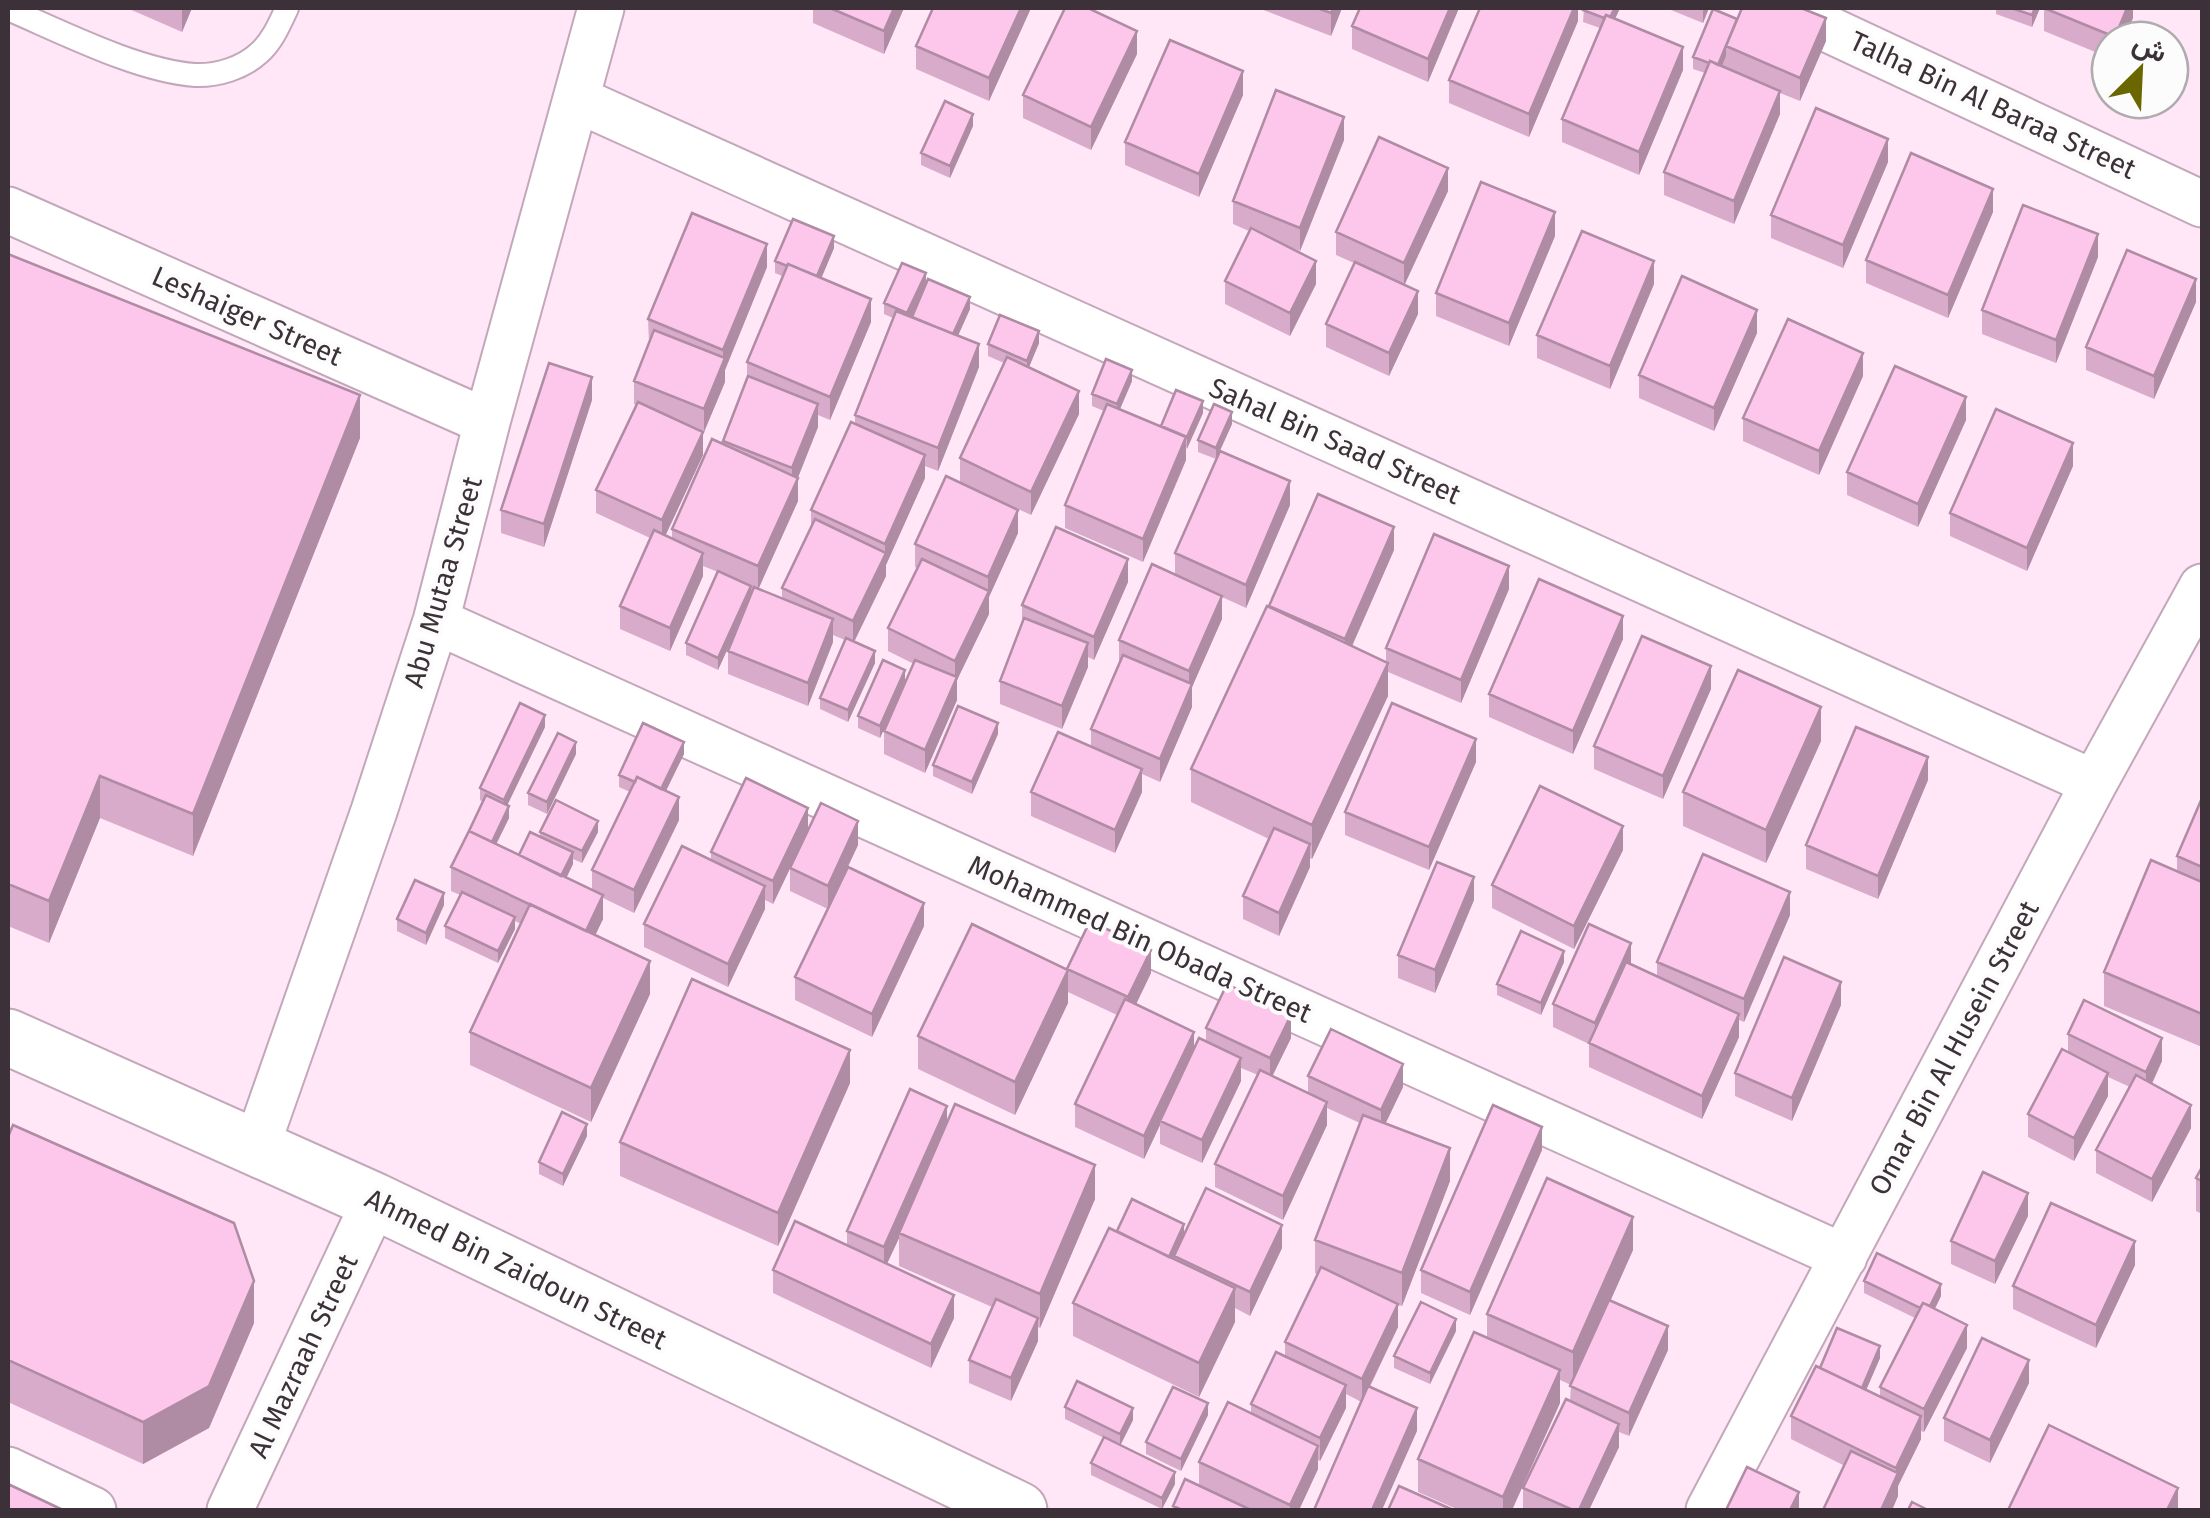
<svg xmlns="http://www.w3.org/2000/svg" width="2210" height="1518" viewBox="0 0 2210 1518" font-family="'Fira Sans',Vazirmatn,sans-serif">
	<style>
		.lines { fill: none; stroke-linecap: round; stroke-linejoin: round }
		.service-casing { stroke: #c3a7ba; stroke-width: 26 }
		.minor-casing { stroke: #c3a7ba; stroke-width: 49 }
		.tertiary-casing { stroke: #c3a7ba; stroke-width: 59 }
		.service { stroke: #fff; stroke-width: 22 }
		.minor { stroke: #fff; stroke-width: 45 }
		.tertiary { stroke: #fff; stroke-width: 55 }
		.wall { fill: #d9abca }
		.shaded-wall { fill: #b08ba4 }
		.building { fill: #fcc7eb; stroke: #b08ba4; stroke-width: 2.5 }
		.labels { text-anchor: middle; dominant-baseline: central; stroke-width: 8; stroke-linejoin: round; paint-order: stroke }
		.street-label { font-size: 28px; fill: #3c3138; stroke: #fcfcfc }
	</style>
	<rect width="100%" height="100%" fill="#ffe7f7"/>
	<g class="lines">
		<defs>
			<path id="service" d="M8,9C62,32 138,71 195,75C217,76 243,68 259,53C272,42 280,23 287,8"/>
			<path id="minor" d="M1783,8L2202,204
				M576,99L2094,783
				M8,210L487,422
				M436,621L1844,1257
				M256,1148L374,811L436,621L487,422L601,8
				M8,1470L93,1510
				M230,1510L375,1201
				M1709,1510L2094,783L2202,587"/>
			<path id="tertiary" d="M8,1037L375,1201L1019,1510"/>
		</defs>
		<!-- service casing -->
		<use href="#service" class="service-casing"/>
		<!-- minor casing -->
		<use href="#minor" class="minor-casing"/>
		<!-- tertiary casing -->
		<use href="#tertiary" class="tertiary-casing"/>
		<!-- service -->
		<use href="#service" class="service"/>
		<!-- minor -->
		<use href="#minor" class="minor"/>
		<!-- tertiary -->
		<use href="#tertiary" class="tertiary"/>
	</g>
	<!-- wall -->
	<path class="wall" d="M127,8H192L182,32Z
		M813,8H904L884,54L813,23Z
		M933,8H1031L989,101L916,69V46Z
		M1258,8H1342L1331,36Z
		M1360,8H1459L1428,82L1352,49V26Z
		M1578,8V21L1529,137L1449,103V80Z
		M1584,8H1620L1615,19L1683,70L1639,175L1562,142V119L1600,28L1583,22Z
		M1666,8H1709L1703,23Z
		M1996,8H2040L2032,27L1996,14Z
		M2044,8H2133V18L2123,40H2110V58L2044,31Z
		M1737,19L1826,41L1800,101L1780,93V114L1734,224L1664,195V172L1705,73L1693,69V57Z
		M1137,54L1091,150L1023,118V95Z
		M1243,95L1199,197L1125,165V142Z
		M973,126L950,178L921,165V153Z
		M1344,140L1300,251L1284,245L1316,284L1290,336L1225,304V281L1249,231L1233,224V201Z
		M1888,162L1843,268L1771,238V215Z
		M1448,191L1404,285L1418,314L1389,376L1326,347V324L1354,263L1336,255V232Z
		M1993,212L1948,318L1866,283V260Z
		M1555,236L1509,346L1436,316V293Z
		M834,248L821,278L871,322L830,420L818,415V427L798,477V501L758,589L782,598V588L811,527V510L855,424V415L893,318L884,314V303L926,284L970,309L958,335L979,367L938,471L925,466V478L886,565V576L854,642L875,663L848,722L820,709V698L845,640L833,635V642L808,706L728,674V651L743,614L718,670L686,655V643L718,572L703,566V576L670,651L620,629V606L650,538L596,513V490L636,405L634,404V381L649,342L648,319L767,267L725,370V382L704,432H703V455L665,536L672,539V529L723,444L747,381V362L782,276L775,273V261Z
		M8,254L360,438L193,856L100,818L49,943L8,926Z
		M2098,257L2056,363L1982,334V310Z
		M1654,284L1610,389L1537,358V335Z
		M2196,302L2154,399L2086,370V347Z
		M1757,333L1714,431L1639,398V375Z
		M1039,343L1029,367L1079,414L1031,515L960,482V458L1004,363L988,356V344Z
		M1863,376L1819,475L1743,441V418Z
		M1132,381L1120,409L1161,426L1203,413L1186,449V460L1143,562L1065,528V505L1104,411L1092,406V394Z
		M592,400L544,547L501,533V510Z
		M1966,420L1918,527L1847,495V472Z
		M1232,424L1220,451L1290,505L1246,608L1222,597V619L1192,687V707L1160,782L1142,774V792L1115,853L1031,816V792L1091,746V729L1119,663V640L1175,574V553L1216,459L1198,452V440Z
		M2073,466L2027,571L1950,536V513Z
		M1018,533L989,597V614L957,680V700L925,773L884,754V731L914,664L888,651V628L917,568L915,567V544Z
		M1394,550L1352,646L1386,662V648L1509,589L1461,703L1388,672V696L1312,859L1310,858V867L1279,936L1243,919V896L1269,839L1191,802V769L1269,607Z
		M1128,582L1094,660L1088,657V667L1062,729L1000,704V681L1022,625V605Z
		M1623,639L1573,754L1489,717V694Z
		M905,682L880,738L858,728V716Z
		M1711,689L1663,799L1594,769V746Z
		M545,727L507,805L509,818L496,844L519,855L540,837V832H598L582,863L573,859V864L566,878L592,890V870L630,792L619,787V775L684,754L666,791L679,820L634,913L603,898V919L595,935L650,994L591,1122L470,1065V1032L521,924L515,921V929L498,963L445,938V926L460,895L451,891V867L483,802L480,800V788Z
		M998,734L972,794L933,776V765Z
		M1821,741L1766,863L1683,826V792Z
		M576,754L547,814L528,805V793Z
		M1476,762L1429,870L1345,835V812Z
		M1928,780L1878,899L1806,869V845Z
		M2202,798V1047L2104,1006V972L2177,871V856Z
		M808,831L858,845L835,894L924,926L872,1037L795,1000V977L828,909L790,891V868L802,843L773,904L765,900V909L728,987L644,947V924L711,860V852Z
		M1623,850L1574,949L1492,908V885Z
		M1474,900L1435,993L1398,978V955Z
		M444,905L426,945L397,931V919Z
		M1790,915L1744,1022L1739,1020V1037L1702,1119L1589,1067V1044L1553,1027V1004L1631,965L1657,976V962Z
		M1564,962L1541,1015L1497,995V984Z
		M1067,969L1151,973L1136,1004L1194,1049L1206,1041V1028L1291,1038L1272,1076L1308,1093V1076L1403,1087L1385,1124L1450,1181L1402,1306L1398,1305V1327L1370,1387L1417,1431L1346,1394V1408L1320,1461L1318,1460V1469L1299,1510H1252L1199,1485V1462L1251,1414V1404L1285,1356V1342L1317,1274L1315,1273V1240L1360,1123L1327,1108V1125L1283,1220L1215,1187V1164L1258,1075L1241,1068V1081L1202,1163L1160,1144V1125L1144,1159L1075,1127V1104L1117,1015L1068,992V1003L1015,1115L918,1069V1036Z
		M1841,1005L1792,1121L1735,1096V1073Z
		M2068,1034L2162,1061L2152,1084L2191,1128L2152,1202L2096,1173V1150L2130,1087L2108,1077V1096L2074,1161L2028,1137V1114L2068,1052Z
		M850,1083L778,1246L620,1176V1142Z
		M947,1122L1095,1199L1040,1328L1038,1327V1341L1011,1401L969,1383V1360L992,1307L899,1266V1238L887,1264L954,1318L931,1368L773,1293V1270L847,1245V1231Z
		M587,1136L563,1186L539,1174V1162Z
		M8,1137L254,1323L209,1428L143,1464L8,1402Z
		M1542,1150L1470,1315L1421,1293V1270Z
		M2202,1167V1214L2196,1211V1178Z
		M2028,1216L1995,1284L1951,1264V1241Z
		M1117,1231L1184,1233L1282,1248L1250,1316L1235,1308V1322L1199,1397L1073,1336V1303Z
		M1633,1250L1610,1301L1668,1350L1629,1436L1619,1432V1447L1589,1510H1523V1488L1570,1401L1571,1385L1560,1380V1403L1512,1510H1459L1418,1492V1459L1487,1338V1314Z
		M2135,1265L2096,1348L2013,1309V1286Z
		M1864,1281L1941,1296L1935,1309L1967,1348L1924,1432L1921,1431V1439L1898,1486V1496L1892,1510H1823L1845,1466L1791,1439V1416L1820,1367L1880,1358L1866,1390L1880,1396V1387L1915,1318L1864,1293Z
		M1456,1331L1430,1384L1394,1368V1356Z
		M2029,1383L1990,1463L1944,1441V1418Z
		M1065,1407L1133,1420L1120,1445L1175,1484L1162,1509L1091,1475V1463L1104,1438L1065,1419Z
		M1208,1415L1181,1471L1146,1454V1442Z"/>
	<!-- shaded-wall -->
	<path class="shaded-wall" d="M182,8H192L182,32Z
		M894,8H904L884,54V31Z
		M1021,8H1031L989,101V78Z
		M1333,8H1342L1331,36V13Z
		M1450,8H1459L1428,82V59Z
		M1574,8H1578V21L1529,137V114Z
		M1615,8H1620L1609,32V20Z
		M1704,8H1709L1703,23V11Z
		M2035,8H2040L2032,27V15Z
		M2127,8H2133V18L2123,40H2115Z
		M1826,18V41L1800,101V78Z
		M1737,19L1726,46V56L1717,78V67Z
		M1137,31V54L1091,150V127Z
		M1683,47V70L1639,175V152Z
		M1243,71V95L1199,197V174Z
		M1780,91V114L1734,224V201Z
		M973,114V126L950,178V166Z
		M1344,117V140L1300,251V228Z
		M1888,139V162L1843,268V245Z
		M1448,168V191L1404,286V263Z
		M1993,189V212L1948,318V295Z
		M1555,212V236L1509,346V323Z
		M2098,234V257L2056,363V340Z
		M834,236V248L816,291V279Z
		M767,244V267L725,370V382L704,432V409L723,361V350Z
		M1316,261V284L1290,336V313Z
		M1654,261V284L1610,389V366Z
		M926,273V285L907,325V313Z
		M2196,279V302L2154,399V376Z
		M1418,291V314L1389,376V353Z
		M970,297V309L953,347V335Z
		M871,299V322L830,420V397Z
		M1757,310V333L1714,431V408Z
		M1039,331V343L1027,372V361Z
		M979,344V367L938,471V448Z
		M1863,353V376L1819,475V451Z
		M1132,370V381L1117,416V404Z
		M592,377V400L544,547V524Z
		M1079,391V414L1031,515V492Z
		M360,395V438L193,856V814Z
		M1966,397V420L1918,527V504Z
		M1203,401V413L1187,449V437Z
		M818,404V427L795,485L798,478V501L758,590V566L792,490V468Z
		M1232,412V424L1216,459V448Z
		M703,432V455L662,543V520Z
		M1186,437V460L1143,562V539Z
		M2073,443V466L2027,571V548Z
		M925,455V478L886,565V576L853,644V621L885,555V544Z
		M1290,481V505L1246,608V585Z
		M1018,510V533L989,597V614L957,680V700L925,773V750L955,682V661L988,594V577Z
		M1394,527V550L1345,662V639Z
		M703,553V576L670,651V628Z
		M1128,559V582L1094,660V637Z
		M1509,566V589L1461,703V680Z
		M751,586V598L718,670V658Z
		M1222,596V619L1192,687V707L1160,782V759L1189,692V671Z
		M1623,616V639L1573,754V731Z
		M833,619V642L808,706V683Z
		M1088,643V667L1062,729V706Z
		M875,651V663L848,722V710Z
		M1388,663V696L1312,859V825Z
		M1711,666V689L1663,799V776Z
		M905,670V682L880,738V726Z
		M1821,707V741L1766,863V830Z
		M545,715V727L504,812V800Z
		M998,723V734L972,794V782Z
		M1476,739V762L1429,870V847Z
		M576,742V754L547,814V802Z
		M684,742V754L659,805V794Z
		M1928,757V780L1878,899V876Z
		M1142,769V792L1115,853V830Z
		M100,776V818L49,943V901Z
		M679,797V820L634,913V890Z
		M509,806V818L490,857V846Z
		M808,808V831L773,904V881Z
		M598,821V832L582,863V851Z
		M858,821V845L828,909V886Z
		M1623,826V850L1574,949V926Z
		M1310,844V867L1279,936V913Z
		M573,852V864L561,889V877Z
		M1474,877V900L1435,993V970Z
		M765,886V909L728,987V964Z
		M1790,892V915L1744,1022V999Z
		M444,893V905L426,945V933Z
		M603,895V919L586,955V932Z
		M924,903V926L872,1037V1014Z
		M515,917V929L498,963V951Z
		M1631,943V966L1595,1046V1023Z
		M1151,950V973L1128,1021V997Z
		M1564,951V962L1541,1015V1003Z
		M650,961V994L591,1122V1088Z
		M1068,970V1003L1015,1115V1082Z
		M1841,982V1005L1792,1121V1098Z
		M1739,1014V1037L1702,1119V1096Z
		M1291,1015V1038L1270,1081V1058Z
		M1194,1032V1055L1160,1121V1125L1144,1159V1136Z
		M2162,1038V1061L2146,1096V1072Z
		M850,1050V1083L778,1246V1213Z
		M1241,1058V1081L1202,1163V1140Z
		M1403,1064V1087L1381,1133V1110Z
		M2108,1073V1096L2074,1161V1138Z
		M1327,1102V1125L1283,1220V1196Z
		M2191,1105V1128L2152,1202V1179Z
		M947,1106V1129L899,1233V1238L884,1270V1247Z
		M587,1124V1136L563,1186V1174Z
		M1542,1127V1150L1470,1315V1292Z
		M1450,1148V1181L1402,1306V1273Z
		M1095,1165V1199L1040,1328V1294Z
		M2028,1193V1216L1995,1284V1261Z
		M1633,1217V1250L1573,1385V1352Z
		M1184,1224V1236L1174,1256V1259L1166,1263Z
		M1282,1225V1248L1250,1316V1292Z
		M2135,1241V1265L2096,1348V1325Z
		M254,1281V1323L209,1428L143,1464V1422Z
		M1941,1284V1296L1927,1324V1312Z
		M1235,1288V1322L1199,1397V1363Z
		M954,1295V1318L931,1368V1344Z
		M1398,1304V1327L1362,1402V1379Z
		M1038,1318V1341L1011,1401V1378Z
		M1456,1319V1331L1430,1384V1373Z
		M1967,1325V1348L1924,1432V1409Z
		M1668,1326V1350L1629,1436V1413Z
		M1880,1346V1358L1861,1402V1390Z
		M2029,1360V1383L1990,1463V1440Z
		M1560,1370V1403L1512,1510H1503V1497Z
		M1346,1385V1408L1320,1461V1438Z
		M1208,1403V1415L1181,1471V1459Z
		M1133,1408V1420L1120,1446V1434Z
		M1417,1408V1431L1382,1510H1372Z
		M1921,1416V1439L1898,1486V1496L1892,1510H1881L1896,1479V1468Z
		M1619,1424V1447L1589,1510H1579Z
		M1318,1446V1469L1299,1510H1290V1505Z
		M1175,1472V1484L1162,1509V1498Z
		M2178,1488V1510H2167Z
		M1799,1492V1510H1790Z"/>
	<!-- building -->
	<path class="building" d="M830,8H894L884,31Z
		M933,8H1021L989,78L916,46Z
		M1065,8H1088L1137,31L1091,127L1023,95Z
		M1317,8H1333L1331,13Z
		M1360,8H1450L1428,59L1352,26Z
		M1480,8H1574L1529,114L1449,80Z
		M1584,8H1615L1610,17L1606,15L1604,18L1583,10Z
		M1742,8H1801L1826,18L1800,78L1726,46Z
		M2011,8H2035L2032,15Z
		M2044,8H2127L2115,37Z
		M1713,9L1737,19L1718,65L1710,61L1709,63L1693,57Z
		M1606,15L1683,47L1639,152L1562,119Z
		M1170,40L1243,71L1199,174L1125,142Z
		M1710,61L1780,91L1734,201L1664,172Z
		M1276,90L1344,117L1300,228L1233,201Z
		M945,101L973,114L950,166L921,153Z
		M1816,108L1888,139L1843,245L1771,215Z
		M1379,137L1448,168L1404,263L1336,232Z
		M1911,153L1993,189L1948,295L1866,260Z
		M1481,182L1555,212L1509,323L1436,293Z
		M2023,205L2098,234L2056,340L1982,310Z
		M692,213L767,244L723,350L648,319Z
		M793,219L834,236L817,276L788,264L787,266L775,261Z
		M1251,228L1316,261L1290,313L1225,281Z
		M1582,231L1654,261L1610,366L1537,335Z
		M2127,250L2196,279L2154,376L2086,347Z
		M8,254L360,395L193,814L100,776L49,901L8,884Z
		M1355,262L1418,291L1389,353L1326,324Z
		M902,263L926,273L907,313L884,303Z
		M788,264L871,299L830,397L747,362Z
		M1682,276L1757,310L1714,408L1639,375Z
		M928,279L970,297L953,334L912,317Z
		M896,311L979,344L938,448L855,415Z
		M1000,315L1039,331L1027,361L988,344Z
		M1788,319L1863,353L1819,451L1743,418Z
		M654,330L725,358L704,409L634,381Z
		M1007,357L1079,391L1031,492L960,458Z
		M1106,359L1132,370L1117,404L1092,394Z
		M549,363L592,377L544,524L501,510Z
		M1895,366L1966,397L1918,504L1847,472Z
		M748,376L818,404L792,468L723,441Z
		M1176,390L1203,401L1187,437L1161,426Z
		M638,402L703,432L662,520L596,490Z
		M1107,404L1186,437L1143,539L1065,505Z
		M1214,404L1232,412L1216,448L1198,440Z
		M1996,409L2073,443L2027,548L1950,513Z
		M851,422L925,455L885,544L811,510Z
		M712,439L798,478L758,566L672,529Z
		M1220,451L1290,481L1246,585L1175,553Z
		M946,476L1018,510L988,577L915,544Z
		M1318,494L1394,527L1345,639L1269,606Z
		M815,519L886,553L853,621L782,588Z
		M1056,527L1128,559L1094,637L1022,605Z
		M654,530L703,553L670,628L620,606Z
		M1434,534L1509,566L1461,680L1386,648Z
		M922,559L989,591L955,661L888,628Z
		M1152,564L1222,596L1189,671L1119,640Z
		M718,571L751,586L718,658L686,643Z
		M1539,579L1623,616L1573,731L1489,694Z
		M754,587L833,619L808,683L728,651Z
		M1267,606L1388,663L1312,825L1191,769Z
		M1024,618L1088,643L1062,706L1000,681Z
		M1642,636L1711,666L1663,776L1594,746Z
		M846,638L875,651L848,710L820,698Z
		M1123,655L1192,684L1160,759L1091,729Z
		M883,660L905,670L880,726L858,716Z
		M915,660L957,677L925,750L884,731Z
		M1738,670L1821,707L1766,830L1683,792Z
		M520,703L545,715L504,800L480,788Z
		M1392,703L1476,739L1429,847L1345,812Z
		M958,706L998,723L972,782L933,765Z
		M643,723L684,742L661,789L637,777L635,782L619,775Z
		M1856,727L1928,757L1878,876L1806,845Z
		M1058,732L1142,769L1115,830L1031,792Z
		M558,733L576,742L547,802L528,793Z
		M637,777L679,797L634,890L592,870Z
		M746,778L808,808L773,881L711,852Z
		M1540,786L1623,826L1574,926L1492,885Z
		M486,795L509,806L492,842L469,831Z
		M2202,798V867L2177,856Z
		M556,800L598,821L582,851L540,832Z
		M821,803L858,821L828,886L790,868Z
		M1274,828L1310,844L1279,913L1243,896Z
		M469,831L603,895L586,931L451,867Z
		M530,832L573,852L561,876L519,855Z
		M682,846L765,886L728,964L644,924Z
		M1703,854L1790,892L1744,999L1657,962Z
		M2151,860L2202,882V1014L2104,972Z
		M1437,862L1474,877L1435,970L1398,955Z
		M848,867L924,903L872,1014L795,977Z
		M415,880L444,893L426,933L397,919Z
		M462,892L515,917L498,951L445,926Z
		M530,904L650,961L591,1088L470,1032Z
		M1090,921L1151,950L1128,997L1067,969Z
		M972,924L1068,970L1015,1082L918,1036Z
		M1589,924L1631,943L1595,1023L1553,1004Z
		M1521,931L1564,951L1541,1003L1497,984Z
		M1784,957L1841,982L1792,1098L1735,1073Z
		M1626,962L1739,1014L1702,1096L1589,1043Z
		M692,979L850,1050L778,1213L620,1142Z
		M1227,984L1291,1015L1270,1058L1206,1028Z
		M1125,999L1194,1032L1144,1136L1075,1104Z
		M2084,1000L2162,1038L2146,1072L2068,1034Z
		M1331,1029L1403,1064L1381,1110L1308,1076Z
		M1199,1038L1241,1058L1202,1140L1160,1121Z
		M2062,1049L2108,1073L2074,1138L2028,1114Z
		M1260,1070L1327,1102L1283,1196L1215,1164Z
		M2136,1075L2191,1105L2152,1179L2096,1150Z
		M910,1089L947,1106L884,1247L847,1231Z
		M955,1104L1095,1165L1040,1294L899,1233Z
		M1493,1105L1542,1127L1470,1292L1421,1270Z
		M562,1112L587,1124L563,1174L539,1162Z
		M1363,1115L1450,1148L1402,1273L1315,1240Z
		M13,1125L234,1223L254,1281L209,1386L143,1422L8,1360V1137Z
		M2202,1167V1181L2196,1178Z
		M1983,1172L2028,1193L1995,1261L1951,1241Z
		M1547,1178L1633,1217L1573,1352L1487,1314Z
		M1206,1188L1282,1225L1250,1292L1174,1256Z
		M1132,1199L1184,1224L1169,1257L1117,1231Z
		M2051,1203L2135,1241L2096,1325L2013,1286Z
		M795,1221L954,1295L931,1344L773,1270Z
		M1109,1228L1235,1288L1199,1363L1073,1303Z
		M1877,1253L1941,1284L1930,1306L1923,1303L1920,1308L1864,1281Z
		M1321,1267L1398,1304L1362,1379L1285,1342Z
		M996,1299L1038,1318L1011,1378L969,1360Z
		M1609,1300L1668,1326L1629,1413L1570,1386Z
		M1421,1302L1456,1319L1430,1373L1394,1356Z
		M1923,1303L1967,1325L1924,1409L1880,1387Z
		M1837,1328L1880,1346L1862,1388L1820,1368Z
		M1474,1332L1560,1370L1503,1497L1418,1459Z
		M1982,1338L2029,1360L1990,1440L1944,1418Z
		M1276,1352L1346,1385L1320,1438L1251,1404Z
		M1816,1366L1921,1416L1896,1468L1791,1416Z
		M1077,1381L1133,1408L1120,1434L1065,1407Z
		M1368,1386L1417,1408L1372,1510H1314Z
		M1173,1387L1208,1403L1181,1459L1146,1442Z
		M1566,1399L1619,1424L1579,1510H1573L1523,1488Z
		M1228,1402L1318,1446L1290,1505L1199,1462Z
		M2049,1425L2178,1488L2167,1510H2008Z
		M1104,1437L1175,1472L1162,1498L1091,1463Z
		M1851,1451L1898,1473L1881,1510H1823Z
		M1747,1467L1799,1492L1790,1510H1726Z
		M1185,1479L1251,1510H1182L1173,1506Z
		M8,1484L63,1510H8Z
		M1399,1486L1451,1509L1450,1510H1388Z
		M1912,1502L1928,1510H1908Z"/>
	<g class="labels">
		<!-- street labels -->
		<g class="street-label">
			<text transform="translate(1993 105) rotate(25)">Talha Bin Al Baraa Street</text>
			<text transform="translate(247 316) rotate(24)">Leshaiger Street</text>
			<text transform="translate(1335 441) rotate(24)">Sahal Bin Saad Street</text>
			<text transform="translate(443 582) rotate(-74)">Abu Mutaa Street</text>
			<text transform="translate(1140 939) rotate(24)">Mohammed Bin Obada Street</text>
			<text transform="translate(1954 1048) rotate(-62)">Omar Bin Al Husein Street</text>
			<text transform="translate(516 1269) rotate(26)">Ahmed Bin Zaidoun Street</text>
			<text transform="translate(303 1356) rotate(-65)">Al Mazraah Street</text>
		</g>
	</g>
	<!-- border -->
	<rect width="2210" height="1518" fill="none" stroke="#3c3138" stroke-width="20"/>
	<!-- north arrow -->
	<g transform="translate(2140 70) rotate(24)"><circle r="48" fill="#fcfcfc" stroke="#afabae" stroke-width="2.5"/>
	<path d="M0-8L18 38L0 25L-18 38Z" fill="#6b6700"/>
	<text y="-15" font-size="28" font-weight="bold" text-anchor="middle" fill="#3c3138">ش</text>
	</g>
</svg>
